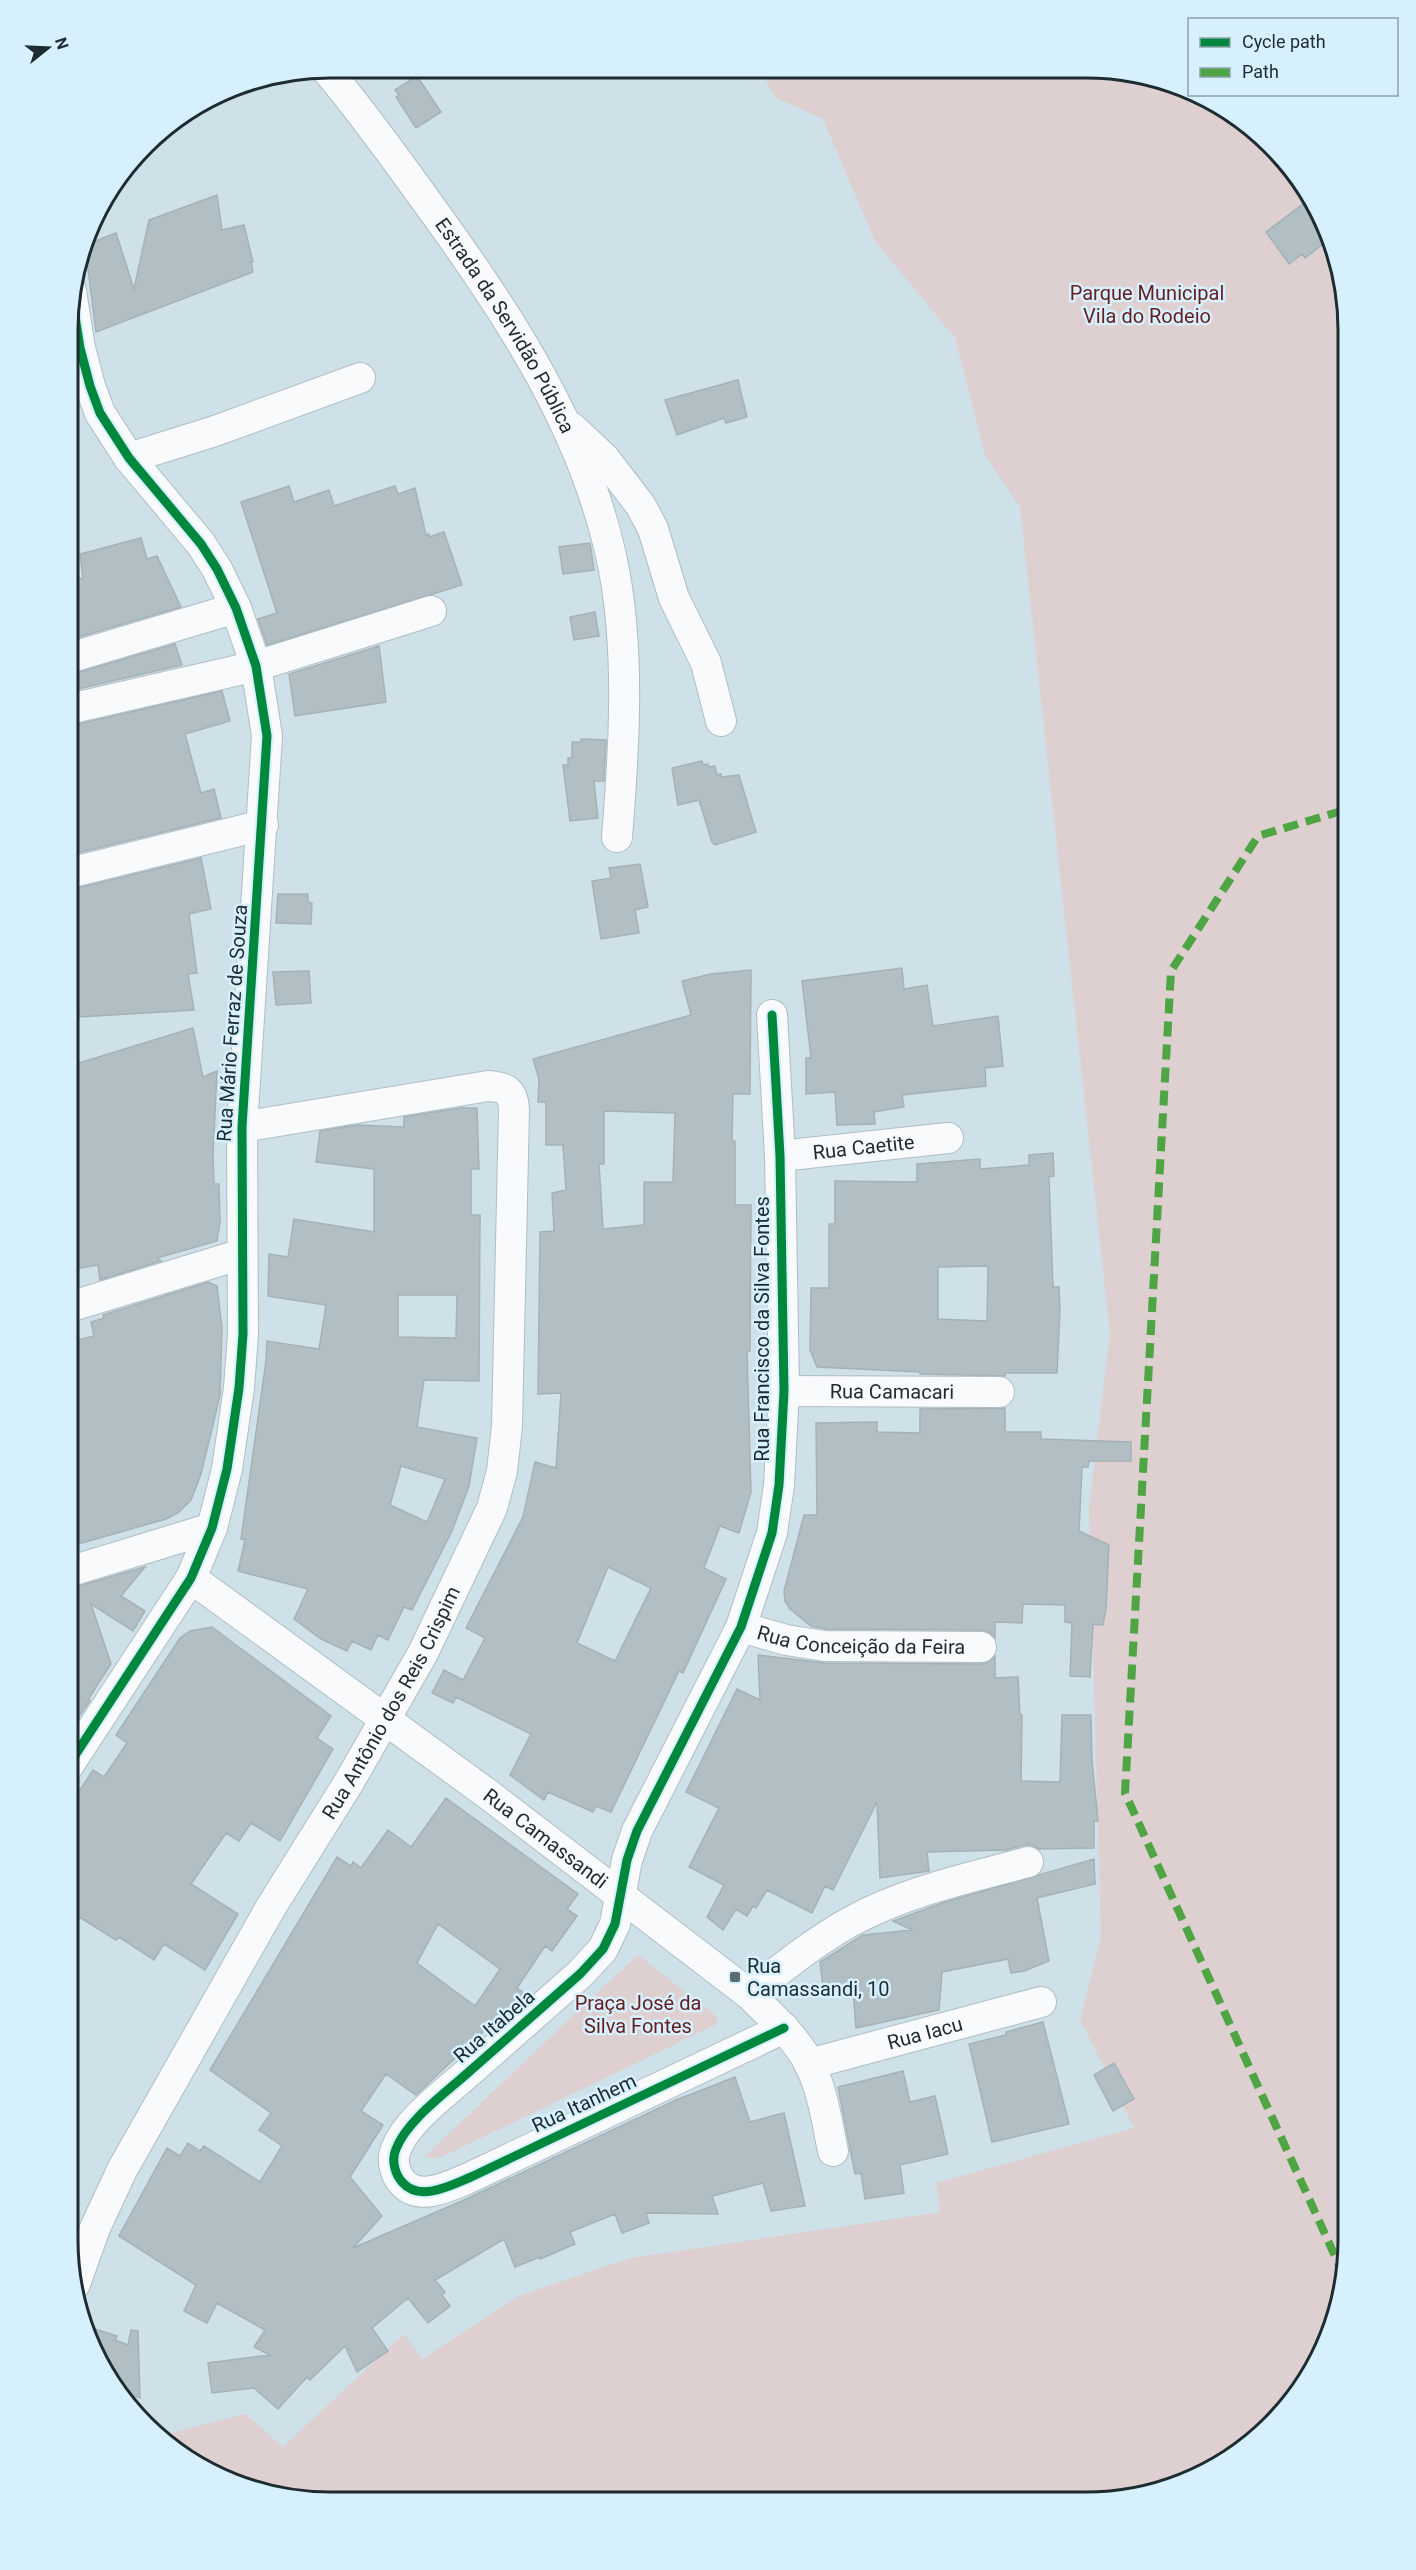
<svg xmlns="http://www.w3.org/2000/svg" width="1416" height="2570" viewBox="0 0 1416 2570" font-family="Roboto,sans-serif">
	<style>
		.green { fill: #decfd1 }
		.building { fill: #b1bfc5; stroke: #a4b2b8; stroke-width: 1.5; fill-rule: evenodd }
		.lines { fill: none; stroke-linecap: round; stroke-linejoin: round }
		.minor-casing { stroke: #b0bec4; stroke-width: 32 }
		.minor { stroke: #f8fafc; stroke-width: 30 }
		.quiet { stroke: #4fa444; stroke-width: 8; stroke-dasharray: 15 8; stroke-linecap: butt }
		.cycleway-casing { stroke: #d6f1fd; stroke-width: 13 }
		.cycleway { stroke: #00873e; stroke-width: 9 }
		.poi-dot { fill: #5c6a71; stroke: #d6f1fd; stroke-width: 2 }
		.labels { text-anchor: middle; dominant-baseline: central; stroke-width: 5; stroke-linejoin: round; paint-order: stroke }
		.park-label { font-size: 20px; fill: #671d20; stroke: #d6f1fd }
		.street-label { font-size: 20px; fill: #1e2b31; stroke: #d6f1fd }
		.poi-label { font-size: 20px; fill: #1e2b31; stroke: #d6f1fd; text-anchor: start }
		.rim { fill: none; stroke: #1e2b31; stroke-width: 3 }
	</style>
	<rect width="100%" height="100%" fill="#cee0e8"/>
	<!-- green -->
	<path class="green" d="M760,70L1137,72L1189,90L1190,94L1202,95L1259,132L1304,184L1334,245L1348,330V2257L1329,2340L1294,2400L1246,2448L1171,2488L1086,2502L295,2500L229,2482L170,2448L159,2436L246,2414L283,2447L404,2334L422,2359L519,2296L631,2258L940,2212L936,2183L1134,2128L1080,2019L1101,1937L1089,1507L1110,1334L1020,507L985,456L955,338L875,241L823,119L775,97Z
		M636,1956H640L717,2017V2024L448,2154L435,2159L425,2156Z"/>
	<!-- building -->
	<path class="building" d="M417,76L441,112L416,128L396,97L399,95L395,90Z
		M217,195L222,230L244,225L253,262H251L253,272L96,332L85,245L116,233L134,289L149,220Z
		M1311,198L1331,238L1305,258L1302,254L1289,264L1266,232Z
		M738,380L747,417L726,423L724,418L677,435L665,400Z
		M289,486L294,502L329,490L334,506L395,486L398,494L415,488L426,535L429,534V537L444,532L462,585L267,645L258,619L277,613L241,502Z
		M141,538L147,559L157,556L181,607L69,640V582L83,578L80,554Z
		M590,543L594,570L563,574L559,547Z
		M595,612L599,636L574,640L570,617Z
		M175,644L182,665L69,691V675Z
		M379,646L386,702L295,716L289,674Z
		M222,691L230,721L185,734L201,793L214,789L221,818L69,855V726Z
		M581,739L606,740L604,781H594L598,818L570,821L563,765H568V758H572V742H581Z
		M702,761L703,765L708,764L709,767L715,766L717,775L721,774V777L739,775L756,832L715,845L712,842L699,800L678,805L672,768Z
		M201,858L211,909L189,914L197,973L188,974L194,1010L79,1017L75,942L69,944V890Z
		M640,864L648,907L635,910L639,933L601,939L592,881L611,878L609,868Z
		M278,894H308V902L312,903L311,924L276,923Z
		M902,968L904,989L927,985L933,1026L998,1016L1003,1066L985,1068L986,1086L902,1095L904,1107L874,1112L875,1124L837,1125L835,1092L806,1094V1058H811L802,981Z
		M751,970L750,1094H733L732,1141H735V1205H751L750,1351H747L751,1492L739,1533L720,1526L704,1568L726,1579L683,1673L679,1671L611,1812L596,1806L593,1812L548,1792L544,1800L510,1775L531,1734L456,1697L453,1703L432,1693L444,1670L463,1680L485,1638L466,1628L523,1517L535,1462L556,1468L561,1393L538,1394L540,1232L554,1231L552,1193L566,1190L563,1145H546V1102H538L539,1079L533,1059L691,1015L682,981L711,974ZM604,1111L675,1113L673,1182H644V1225L603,1229L599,1164H604ZM608,1567L651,1588L615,1661L577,1643Z
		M309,971L311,1003L276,1005L273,972Z
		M193,1028L203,1077L217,1071L213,1155L214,1184H219L220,1222L217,1241L157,1258L161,1261L100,1280L98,1265L69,1270V1066Z
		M460,1108H477L479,1169H471V1215H480L479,1381L424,1380L417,1427L477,1438L469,1486L452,1531L412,1610L404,1607L388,1640L378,1635L371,1650L352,1641L347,1651L321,1639L294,1619L308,1589L238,1571L245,1540L241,1539L266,1361L267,1341L319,1349L326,1305L268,1296L269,1254L288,1257L294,1219L374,1232V1169L316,1162L320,1131L357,1125L404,1127V1117ZM398,1295H457L456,1338L398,1337ZM401,1466L445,1479L427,1522L390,1505Z
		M1053,1153L1054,1176L1049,1177L1053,1287H1059L1060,1310L1057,1373H1005V1376L920,1374V1372L817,1367L810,1350L811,1288H829V1224H835V1181L917,1182V1164L980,1159V1169L1029,1165V1155ZM988,1266L987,1321L938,1319V1267Z
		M208,1282L217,1286L222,1328L220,1396L201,1474L191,1500L178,1513L166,1519L68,1547L69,1342L94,1336L91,1322L104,1318L103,1315Z
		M1005,1408V1432H1041V1439L1131,1442V1461H1089L1088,1467H1082L1079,1531L1109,1545L1106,1609L1103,1625L1093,1624L1090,1677L1070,1676L1072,1623L1065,1622V1605L1023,1604L1022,1623L995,1622V1638L989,1632L981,1630L826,1629L811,1626L790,1609L785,1601L784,1591L804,1515H817L816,1423L877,1422V1432L920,1433V1409Z
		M145,1567L121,1596L145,1611L133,1631L91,1604L111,1664L89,1698L90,1701L68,1732V1589Z
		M212,1627L331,1716L317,1738L333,1749L280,1841L251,1823L239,1841L226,1833L191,1884L238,1914L205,1970L164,1944L154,1960L119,1937L116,1940L68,1910V1809L93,1770L104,1777L127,1743L116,1735L180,1638L190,1631Z
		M758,1655L825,1663L981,1664L989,1662L995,1656V1678L1018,1677L1020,1715H1022L1021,1781L1060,1782L1062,1715H1091L1092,1761L1097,1810L1098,1821H1094V1848L1039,1849L1032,1845H1024L1006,1850L927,1852L929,1871L880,1878L877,1802L833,1890L825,1886L812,1913L767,1890L756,1908L753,1906L747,1916L736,1909L723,1930L707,1917L724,1885L689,1867L719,1808L686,1792L737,1689L760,1700Z
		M446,1798L578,1894L567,1909L577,1916L552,1951L545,1946L517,1988L524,1993L416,2095L386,2074L361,2111L383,2125L350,2177L382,2216L353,2248L464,2200L676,2100L735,2077L750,2122L784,2113L805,2206L771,2211L763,2183L712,2196L718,2214L646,2213L649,2223L622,2233L615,2214L570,2232L575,2244L540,2259V2257L515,2267L504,2239L435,2280L445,2292L442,2295L450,2306L428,2323L408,2298L372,2328L388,2351L357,2372L345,2346L310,2380L307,2377L278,2409L254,2388L212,2393L208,2363L270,2355L254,2347L265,2330L217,2303L207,2323L184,2311L196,2285L119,2236L167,2148L180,2156L188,2143L200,2151L204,2146L260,2182L282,2146L259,2130L271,2113L210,2070L337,1857L351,1866L353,1862L361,1868L388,1830L411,1847ZM438,1924L500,1969L475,2006L417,1963Z
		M1094,1859L1095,1884L1037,1898L1049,1961L1024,1971L1011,1973L1008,1959L942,1972L939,2010L856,2028L853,1992L824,1995L820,1962L863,1935L912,1930L893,1921L942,1903Z
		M1043,2022L1069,2124L992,2142L969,2044L1006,2035V2032Z
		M1114,2063L1134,2099L1113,2111L1094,2075Z
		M903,2071L910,2102L935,2096L948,2154L900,2165L904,2193L865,2199L861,2173L855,2174L838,2087Z
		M82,2325L117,2336L115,2340L128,2345L131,2330L138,2331L140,2398L116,2390L118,2384L110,2381Z"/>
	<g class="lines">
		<defs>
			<g id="minor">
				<path id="s1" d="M325,68C362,111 394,157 427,202C508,314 587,431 614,570C630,654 624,752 617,837"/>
				<path d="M572,428L605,459L641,506L653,529L674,598L706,663L721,721"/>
				<path d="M129,458L215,431L360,378"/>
				<path d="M69,658L236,608"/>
				<path d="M69,709L256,666L431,611"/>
				<path d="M69,873L263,825"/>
				<path d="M772,1015L780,1156L784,1391L779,1485L772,1533L741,1627L637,1831L627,1860L615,1924L603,1949L580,1974C544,2006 507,2038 471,2070C448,2091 407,2120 396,2149C391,2160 395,2175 403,2183C420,2202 452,2185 471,2177L784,2028"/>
				<path id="s2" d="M780,1156L948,1138"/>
				<path d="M69,1307L242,1254"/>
				<path id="s3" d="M784,1391L999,1392"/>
				<path d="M68,1572L212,1528"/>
				<path id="s4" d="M191,1578L489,1795L749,1994C771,2016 796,2037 810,2065C823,2092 827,2122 833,2151"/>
				<path id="s5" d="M741,1627L786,1640L825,1646L981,1647"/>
				<path d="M68,1766L191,1578L212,1528L227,1469L239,1388L243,1334L242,1127L267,736L256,666L236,608L217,569L201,544L129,458L100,413L90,386L80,348L71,291"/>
				<path d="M749,1994C781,1969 814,1942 850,1922C904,1892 968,1878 1028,1862"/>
				<path id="s6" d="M809,2064L1041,2002"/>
				<path id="s7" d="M75,2284L95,2228L122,2170L271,1907L349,1782L423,1653L492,1508L502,1471L507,1426L514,1109C513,1091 506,1087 488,1086L242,1127"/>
			</g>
		</defs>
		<!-- minor casing -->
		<use href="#minor" class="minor-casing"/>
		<!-- minor -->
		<use href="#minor" class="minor"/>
		<!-- quiet -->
		<path class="quiet" d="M1344,2276L1125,1793L1171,971L1258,836L1348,809"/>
		<defs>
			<path id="cycleway" d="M772,1015L780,1156L784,1391L779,1485L772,1533L741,1627L637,1831L627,1860L615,1924L603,1949L580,1974C544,2006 507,2038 471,2070C448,2091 407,2120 396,2149C391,2160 395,2175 403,2183C420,2202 452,2185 471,2177L784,2028
				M68,1766L191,1578L212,1528L227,1469L239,1388L243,1334L242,1127L267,736L256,666L236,608L217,569L201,544L129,458L100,413L90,386L80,348L71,291"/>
		</defs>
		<!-- cycleway casing -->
		<use href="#cycleway" class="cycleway-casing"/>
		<!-- cycleway -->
		<use href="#cycleway" class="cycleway"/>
	</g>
	<!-- markers -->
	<rect class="poi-dot" x="729" y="1971" width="12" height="12" rx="3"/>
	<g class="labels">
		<!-- park labels -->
		<g class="park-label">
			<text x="1147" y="293">Parque Municipal<tspan x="1147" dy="23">Vila do Rodeio</tspan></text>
			<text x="638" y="2003">Praça José da<tspan x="638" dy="23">Silva Fontes</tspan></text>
		</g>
		<!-- street labels -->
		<g class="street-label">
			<text stroke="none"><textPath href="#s1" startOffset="315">Estrada da Servidão Pública</textPath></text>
			<text transform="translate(232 1023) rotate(-86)">Rua Mário Ferraz de Souza</text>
			<text stroke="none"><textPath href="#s2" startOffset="84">Rua Caetite</textPath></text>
			<text transform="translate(762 1329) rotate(-90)">Rua Francisco da Silva Fontes</text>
			<text stroke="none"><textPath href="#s3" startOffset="108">Rua Camacari</textPath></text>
			<text stroke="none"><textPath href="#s5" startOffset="122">Rua Conceição da Feira</textPath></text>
			<text stroke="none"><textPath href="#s7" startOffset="663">Rua Antônio dos Reis Crispim</textPath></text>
			<text stroke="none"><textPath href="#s4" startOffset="440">Rua Camassandi</textPath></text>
			<text transform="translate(494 2026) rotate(-41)">Rua Itabela</text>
			<text stroke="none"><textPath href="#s6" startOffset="120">Rua Iacu</textPath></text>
			<text transform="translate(584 2103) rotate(-25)">Rua Itanhem</text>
		</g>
		<!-- poi labels -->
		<g class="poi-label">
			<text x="747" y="1966">Rua<tspan x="747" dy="23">Camassandi, 10</tspan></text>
		</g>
	</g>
	<!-- crop -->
	<path d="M0 0H1416V2570H0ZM330 78H1086A252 252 0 0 1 1338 330V2240A252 252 0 0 1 1086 2492H330A252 252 0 0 1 78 2240V330A252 252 0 0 1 330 78Z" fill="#d6f1fd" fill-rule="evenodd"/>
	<path class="rim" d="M330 78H1086A252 252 0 0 1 1338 330V2240A252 252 0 0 1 1086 2492H330A252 252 0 0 1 78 2240V330A252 252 0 0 1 330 78Z"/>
	<!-- legend -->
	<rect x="1188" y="18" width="210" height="78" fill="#d6f1fd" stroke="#8ca2ab" stroke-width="1.5"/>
	<rect x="1200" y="38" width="30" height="9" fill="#00873e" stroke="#8ca2ab" stroke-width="1.5"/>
	<text x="1242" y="48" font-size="18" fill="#1e2b31">Cycle path</text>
	<rect x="1200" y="68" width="30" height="9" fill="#4fa444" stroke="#8ca2ab" stroke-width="1.5"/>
	<text x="1242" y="78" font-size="18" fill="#1e2b31">Path</text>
	<!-- north arrow -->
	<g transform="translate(48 48) rotate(72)" stroke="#d6f1fd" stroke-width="4.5" paint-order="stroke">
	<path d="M0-4.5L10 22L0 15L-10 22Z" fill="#1e2b31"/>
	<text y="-9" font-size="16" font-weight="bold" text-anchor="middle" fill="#1e2b31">N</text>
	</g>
</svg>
